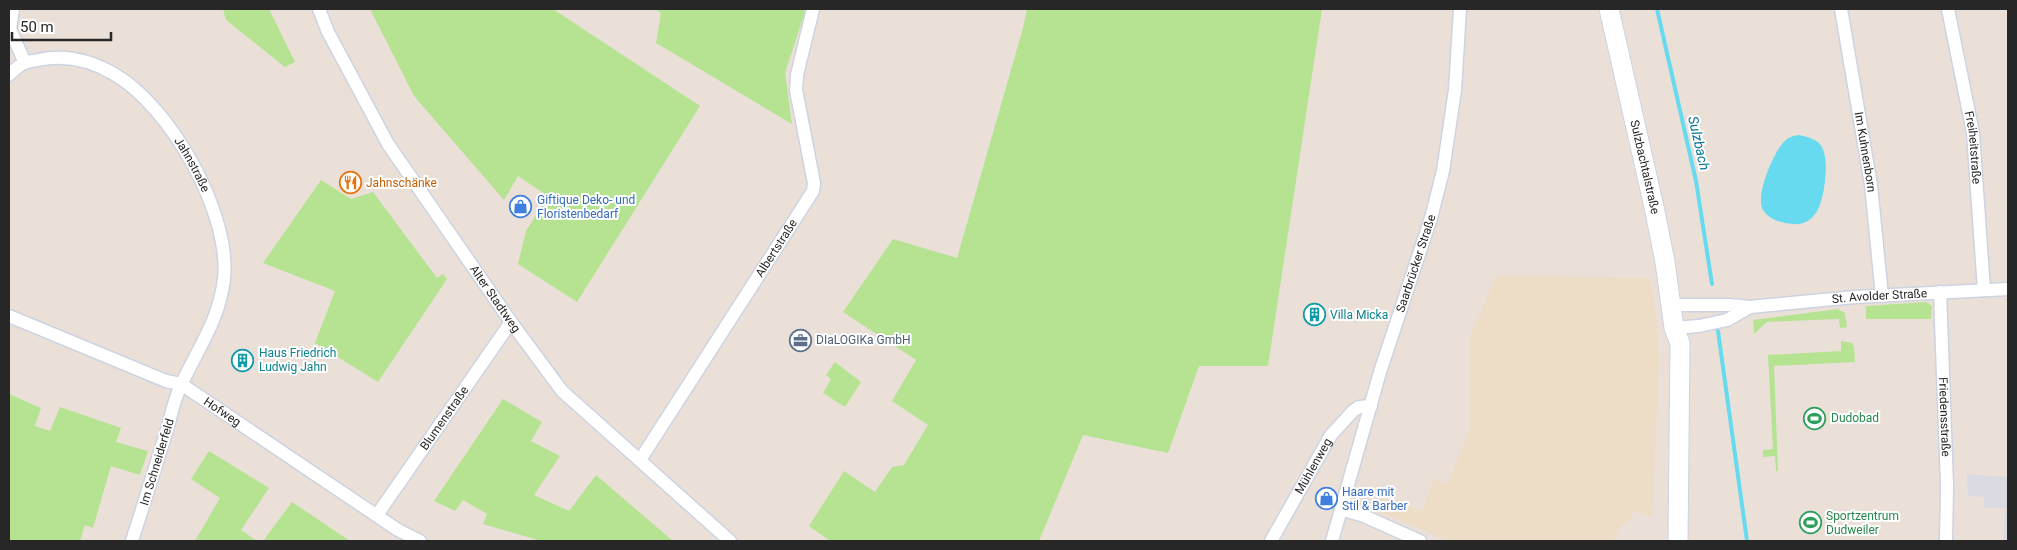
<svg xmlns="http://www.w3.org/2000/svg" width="2017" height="550" viewBox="0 0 2017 550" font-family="Roboto,sans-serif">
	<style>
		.industrial { fill: #dbd9e2 }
		.education { fill: #eddcc6 }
		.green { fill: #b6e392 }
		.water { fill: #67daf0 }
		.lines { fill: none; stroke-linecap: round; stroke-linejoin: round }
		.stream { stroke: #67daf0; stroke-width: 4 }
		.minor-casing { stroke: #cdd3e1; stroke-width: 15 }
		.secondary-casing { stroke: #cdd3e1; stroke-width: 21 }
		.minor { stroke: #fff; stroke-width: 12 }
		.secondary { stroke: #fff; stroke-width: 19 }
		.labels { text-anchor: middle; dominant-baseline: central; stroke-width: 4; stroke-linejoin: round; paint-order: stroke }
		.street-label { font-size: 12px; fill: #272727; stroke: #fff }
		.food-label { font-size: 12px; fill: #c56008; stroke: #fff; text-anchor: start }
		.shop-label { font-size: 12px; fill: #366cbe; stroke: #fff; text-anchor: start }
		.culture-label { font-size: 12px; fill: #0d838f; stroke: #fff; text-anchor: start }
		.service-label { font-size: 12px; fill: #4e5e75; stroke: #fff; text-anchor: start }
		.leisure-label { font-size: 12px; fill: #27864d; stroke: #fff; text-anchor: start }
		.water-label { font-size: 14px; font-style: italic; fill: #0a7698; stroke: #fff }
	</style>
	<rect width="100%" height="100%" fill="#eae0d8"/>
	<!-- industrial -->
	<path class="industrial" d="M1967,474L2008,477V541H2003L2005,508H1984V497L1968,496Z"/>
	<!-- education -->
	<path class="education" d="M1496,276L1650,278L1657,326L1659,361L1652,518L1634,510L1630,521L1622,525L1613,541H1449L1378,511L1382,499L1422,511L1435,478L1447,485L1470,429V337Z"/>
	<!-- green -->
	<path class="green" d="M223,9H269L295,62L285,67L226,20Z
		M370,9H553L700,106L577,302L518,264L526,231L548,196L518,176L504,200L414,96Z
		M654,9H806L785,73L792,124L656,43L661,13Z
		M1027,9H1322L1268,366H1199L1168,453L1083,435L1039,541H830L809,526L844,471L875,492L892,467L904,465L928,425L892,401L916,360L843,312L893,239L957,258L1023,28Z
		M321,180L351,199L373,192L437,278L443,274L447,279L378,382L315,343L335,291L263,263Z
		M1926,302L1932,306L1931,319H1866V306Z
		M1838,309L1845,313L1847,327L1840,328L1839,319L1767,322L1754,334L1753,320Z
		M1841,341L1852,343L1854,347L1855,362L1774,366L1778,471H1776L1775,456L1763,457V450L1773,449L1768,355L1841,351Z
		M835,362L861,382L845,407L823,393L831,379L826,375Z
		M9,394L41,408L35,426L50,431L60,407L121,428L116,442L148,451L140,475L111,466L93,528L85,525L80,541H9Z
		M503,399L542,422L531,441L560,456L534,495L569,511L596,475L673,541H541L483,524L487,514L463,500L455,511L434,501Z
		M209,451L269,488L241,530L257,541H195L220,498L191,479Z
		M292,502L350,541H263Z"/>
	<!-- water -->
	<path class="water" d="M1799,135C1807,137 1818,139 1822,147C1827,157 1826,171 1825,181C1822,205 1816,230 1785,223C1776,221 1768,218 1763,210C1755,196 1773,154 1783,143C1788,137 1792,136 1799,135Z"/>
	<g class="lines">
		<!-- stream -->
		<path class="stream" d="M1657,9L1696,181L1712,284
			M1718,331L1747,541"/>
		<defs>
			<g id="minor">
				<path d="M13,9L10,29L25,63"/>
				<path id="s1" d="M319,9L328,32L388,144L511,322L562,391L730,541"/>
				<path id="s2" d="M1841,9L1871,185L1882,296"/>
				<path id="s3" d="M1948,9L1973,133L1984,290"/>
				<path id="s4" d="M9,75C13,71 18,66 24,63C28,61 34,61 38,60C66,54 90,60 114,74C170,106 231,213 224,279C219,320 199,347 182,383C174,398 171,417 166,433C155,469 143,505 132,541"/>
				<path id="s5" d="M1940,292L1947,486L1946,541"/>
				<path id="s6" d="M1671,305H1730L1750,307L1855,297L2008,289"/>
				<path id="s7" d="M9,316L166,381L181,384L398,530L420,541"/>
				<path d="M1674,328L1699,326L1727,320L1750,307"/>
				<path id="s8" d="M640,460L813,191L814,183L796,90L797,75L813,9"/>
				<path d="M1341,509L1364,516L1420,541"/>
				<path id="s9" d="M377,515L511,322"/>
				<path id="s10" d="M1271,541L1331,435L1353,411L1359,407L1371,406"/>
				<path id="s11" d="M1332,541L1380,372L1431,218L1443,171L1455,90L1460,9"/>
			</g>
			<g id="secondary">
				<path id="s12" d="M1609,9L1654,207L1665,262L1674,328L1680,343L1678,541"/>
			</g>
		</defs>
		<!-- minor casing -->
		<use href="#minor" class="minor-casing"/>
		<!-- secondary casing -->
		<use href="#secondary" class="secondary-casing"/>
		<!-- minor -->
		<use href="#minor" class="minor"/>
		<!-- secondary -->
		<use href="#secondary" class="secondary"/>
	</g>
	<!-- icons -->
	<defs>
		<symbol id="restaurant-ring" viewBox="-11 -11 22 22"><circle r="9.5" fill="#fff" stroke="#e8710a" stroke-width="1.5"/><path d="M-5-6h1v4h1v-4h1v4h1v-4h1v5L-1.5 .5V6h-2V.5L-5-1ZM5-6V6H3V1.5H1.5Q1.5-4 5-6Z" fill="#e8710a"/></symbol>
		<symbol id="shop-ring" viewBox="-11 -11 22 22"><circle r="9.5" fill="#fff" stroke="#3f7fe0" stroke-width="1.5"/><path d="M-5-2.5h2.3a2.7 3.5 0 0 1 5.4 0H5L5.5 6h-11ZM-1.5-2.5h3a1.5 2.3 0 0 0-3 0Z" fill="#3f7fe0"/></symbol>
		<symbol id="building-ring" viewBox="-11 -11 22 22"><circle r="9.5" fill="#fff" stroke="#0f9aa8" stroke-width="1.5"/><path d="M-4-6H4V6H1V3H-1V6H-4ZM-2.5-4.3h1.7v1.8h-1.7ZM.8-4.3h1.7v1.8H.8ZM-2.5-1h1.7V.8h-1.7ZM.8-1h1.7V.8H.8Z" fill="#0f9aa8"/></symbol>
		<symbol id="office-ring" viewBox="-11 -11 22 22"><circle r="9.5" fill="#fff" stroke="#5c6f8a" stroke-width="1.5"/><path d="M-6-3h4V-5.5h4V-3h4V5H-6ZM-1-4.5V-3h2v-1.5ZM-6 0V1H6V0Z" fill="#5c6f8a"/></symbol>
		<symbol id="stadium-ring" viewBox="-11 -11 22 22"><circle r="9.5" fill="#fff" stroke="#2e9e5b" stroke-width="1.5"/><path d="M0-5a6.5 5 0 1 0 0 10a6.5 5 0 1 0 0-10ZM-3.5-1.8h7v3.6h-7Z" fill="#2e9e5b"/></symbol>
	</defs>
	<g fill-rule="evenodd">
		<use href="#restaurant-ring" x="338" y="170" width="25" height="25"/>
		<use href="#shop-ring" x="508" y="194" width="25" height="25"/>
		<use href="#building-ring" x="1302" y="302" width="25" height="25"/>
		<use href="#office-ring" x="788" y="328" width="25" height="25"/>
		<use href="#building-ring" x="230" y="348" width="25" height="25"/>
		<use href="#stadium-ring" x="1802" y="406" width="25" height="25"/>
		<use href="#shop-ring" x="1314" y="486" width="25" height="25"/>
		<use href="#stadium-ring" x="1798" y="510" width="25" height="25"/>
	</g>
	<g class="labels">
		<!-- street labels -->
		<g class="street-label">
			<text stroke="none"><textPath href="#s3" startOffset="141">Freiheitstraße</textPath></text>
			<text stroke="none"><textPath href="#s2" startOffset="145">Im Kuhnenborn</textPath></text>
			<text stroke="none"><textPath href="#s4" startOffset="234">Jahnstraße</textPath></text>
			<text stroke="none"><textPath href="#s12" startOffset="162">Sulzbachtalstraße</textPath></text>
			<text stroke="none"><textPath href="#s8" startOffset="252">Albertstraße</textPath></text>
			<text stroke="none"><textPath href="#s11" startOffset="290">Saarbrücker Straße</textPath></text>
			<text stroke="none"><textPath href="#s6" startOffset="209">St. Avolder Straße</textPath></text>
			<text stroke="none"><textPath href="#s1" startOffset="340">Alter Stadtweg</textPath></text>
			<text stroke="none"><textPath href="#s7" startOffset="235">Hofweg</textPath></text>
			<text stroke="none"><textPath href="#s5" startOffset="125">Friedensstraße</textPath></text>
			<text stroke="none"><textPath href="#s9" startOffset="118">Blumenstraße</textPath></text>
			<text transform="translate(157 462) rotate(-73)">Im Schneiderfeld</text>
			<text stroke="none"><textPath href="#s10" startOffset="86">Mühlenweg</textPath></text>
		</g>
		<!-- food labels -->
		<g class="food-label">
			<text x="366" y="183">Jahnschänke</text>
		</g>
		<!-- shop labels -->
		<g class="shop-label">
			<text x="537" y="200">Giftique Deko- und<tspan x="537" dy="14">Floristenbedarf</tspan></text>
			<text x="1342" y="492">Haare mit<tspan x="1342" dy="14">Stil &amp; Barber</tspan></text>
		</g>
		<!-- culture labels -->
		<g class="culture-label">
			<text x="1330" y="315">Villa Micka</text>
			<text x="259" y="353">Haus Friedrich<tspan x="259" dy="14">Ludwig Jahn</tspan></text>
		</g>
		<!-- service labels -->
		<g class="service-label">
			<text x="816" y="340">DIaLOGIKa GmbH</text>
		</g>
		<!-- leisure labels -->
		<g class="leisure-label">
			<text x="1831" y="418">Dudobad</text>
			<text x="1826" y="516">Sportzentrum<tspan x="1826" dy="14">Dudweiler</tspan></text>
		</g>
		<!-- water labels -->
		<g class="water-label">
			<text transform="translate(1699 143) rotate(77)">Sulzbach</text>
		</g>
	</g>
	<!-- border -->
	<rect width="2017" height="550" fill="none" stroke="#272727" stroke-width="20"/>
	<!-- scale -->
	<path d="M12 32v8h99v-8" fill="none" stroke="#272727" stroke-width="2.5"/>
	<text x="20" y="32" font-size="15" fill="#272727" stroke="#ffffff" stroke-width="4" paint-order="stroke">50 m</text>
</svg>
